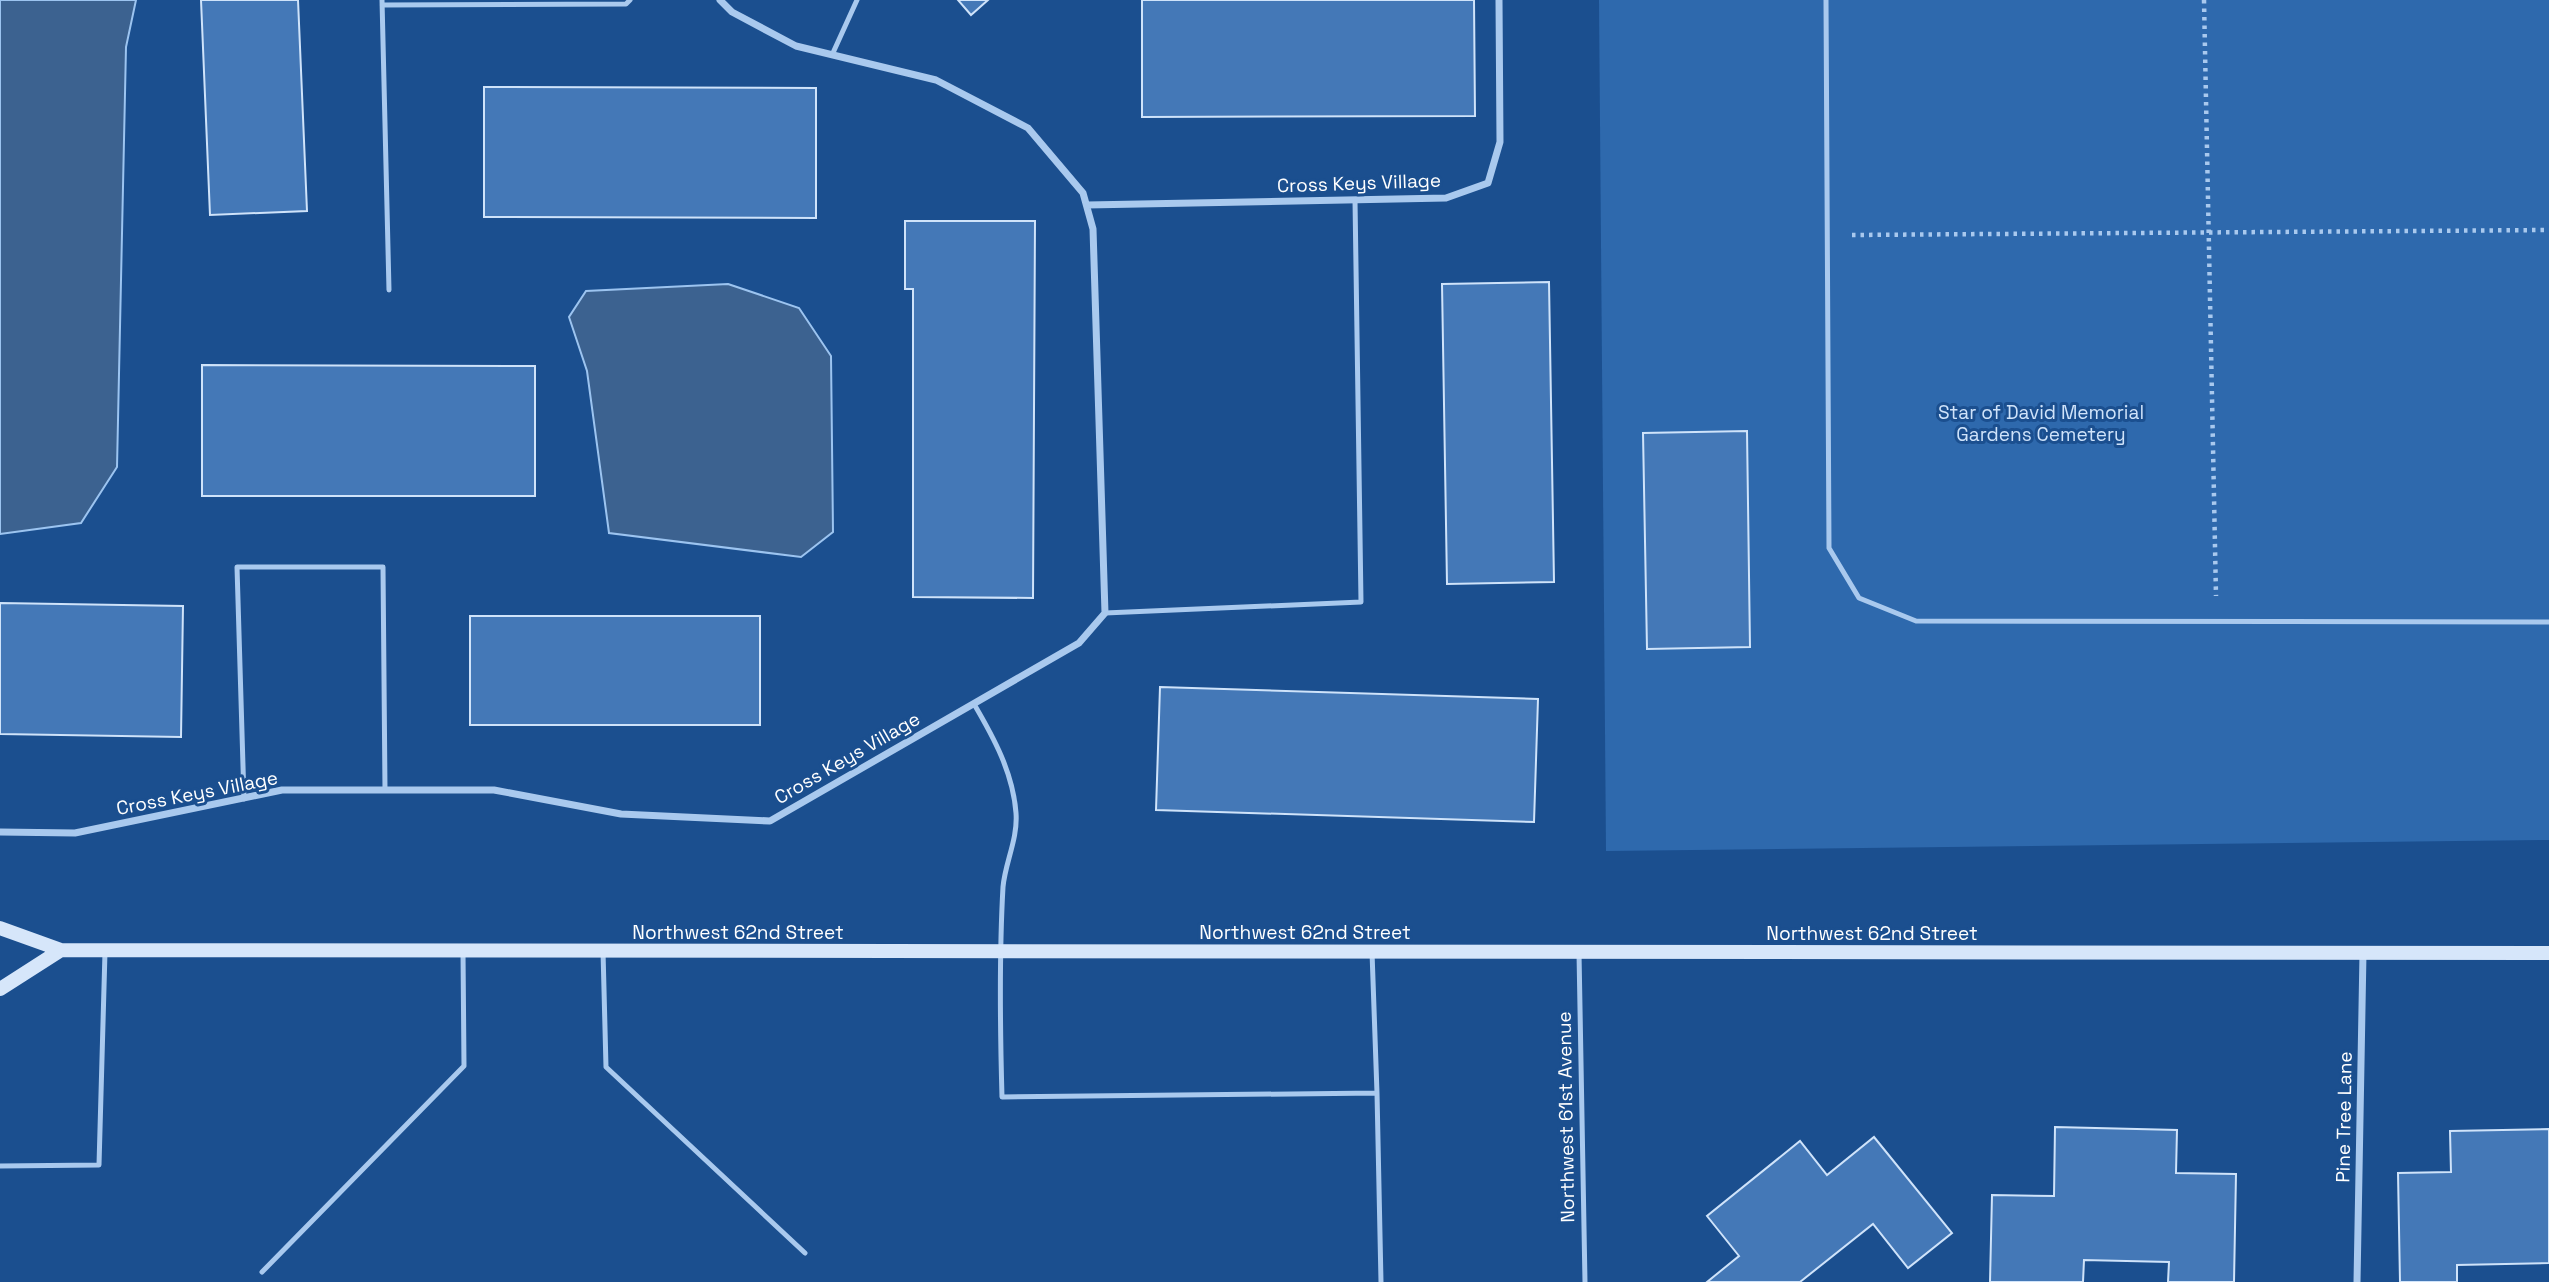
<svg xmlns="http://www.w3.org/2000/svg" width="2549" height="1282" viewBox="0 0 2549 1282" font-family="'Space Grotesk',sans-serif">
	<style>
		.green { fill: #2e69ad }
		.water { fill: #3c6290; stroke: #9cc4f0; stroke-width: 2 }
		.building { fill: #4478b7; stroke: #cfe3fa; stroke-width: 2 }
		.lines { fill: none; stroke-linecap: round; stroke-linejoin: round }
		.path { stroke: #a9c9ee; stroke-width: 4.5; stroke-dasharray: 3.5 5; stroke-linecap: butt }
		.lane { stroke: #a9c9ee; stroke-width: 5 }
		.street { stroke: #a9c9ee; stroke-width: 7 }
		.secondary { stroke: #d6e6fa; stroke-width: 14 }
		.labels { text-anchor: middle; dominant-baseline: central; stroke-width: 6; stroke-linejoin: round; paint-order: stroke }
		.street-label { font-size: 19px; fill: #fff; stroke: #1b4f8f }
		.park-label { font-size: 19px; fill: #cfe3fa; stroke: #1b4f8f }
	</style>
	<rect width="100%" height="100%" fill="#1b4f8f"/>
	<!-- green -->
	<path class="green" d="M1599,0H2549V840L1606,851Z"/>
	<!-- water -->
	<path class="water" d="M0,0H136L126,47L117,467L81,523L0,534Z
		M728,284L799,308L831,356L833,532L801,557L609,533L587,371L569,317L586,291Z"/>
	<!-- building -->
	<path class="building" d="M201,0H298L307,211L210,215Z
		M958,0H988L971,15Z
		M1142,0H1474L1475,116L1142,117Z
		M484,87L816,88V218L484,217Z
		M905,221H1035L1033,598L913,597V289H905Z
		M1549,282L1554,582L1447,584L1442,284Z
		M202,365L535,366V496H202Z
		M1747,431L1750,647L1647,649L1643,433Z
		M0,603L183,606L181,737L0,734Z
		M470,616H760V725H470Z
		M1160,687L1538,699L1534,822L1156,810Z
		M2055,1127L2177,1130L2176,1173L2236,1174L2234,1282H2168L2169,1262L2084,1260L2083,1282H1990L1992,1195L2054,1196Z
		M2549,1129V1263L2457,1265V1282H2400L2398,1173L2451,1172L2450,1131Z
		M1874,1137L1952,1233L1908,1268L1873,1224L1800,1282H1707L1739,1256L1707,1216L1800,1141L1827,1175Z"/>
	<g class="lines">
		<!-- path -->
		<path class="path" d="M2204,0L2216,596
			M1852,235L2549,230"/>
		<!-- lane -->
		<path class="lane" d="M382,0L389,290
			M1826,0L1829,548L1859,598L1916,621L2549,622
			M382,5L626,4L630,0
			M832,55L857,0
			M1105,613L1361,602L1355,200
			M974,704C994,738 1013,773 1016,813C1018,839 1005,863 1003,887C999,957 1000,1027 1002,1097L1377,1093L1381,1282
			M244,799L237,567H383L385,790
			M603,951L606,1067L805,1253
			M1372,952L1377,1093
			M1579,953L1585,1282
			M0,1166L99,1165L105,952
			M262,1272L464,1066L463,952"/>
		<!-- street -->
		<path class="street" d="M1087,205L1446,198L1488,183L1500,142L1499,0
			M0,832L75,833L282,790H494L621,814L770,821L1079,643L1105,613L1093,229L1083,193L1028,128L936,80L796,46L732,12L720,0
			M2357,1282L2363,953"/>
		<!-- secondary -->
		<path class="secondary" d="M0,928L61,950L2549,953
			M0,989L61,950"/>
	</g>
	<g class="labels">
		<!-- street labels -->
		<g class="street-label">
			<text transform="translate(1359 183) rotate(-2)">Cross Keys Village</text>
			<text transform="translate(847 758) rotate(-30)">Cross Keys Village</text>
			<text transform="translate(197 793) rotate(-11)">Cross Keys Village</text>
			<text x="738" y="932">Northwest 62nd Street</text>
			<text x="1305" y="932">Northwest 62nd Street</text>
			<text x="1872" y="933">Northwest 62nd Street</text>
			<text transform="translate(1566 1117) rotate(-91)">Northwest 61st Avenue</text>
			<text transform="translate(2344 1117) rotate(-89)">Pine Tree Lane</text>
		</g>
		<!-- park labels -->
		<g class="park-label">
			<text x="2041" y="412">Star of David Memorial<tspan x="2041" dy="22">Gardens Cemetery</tspan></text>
		</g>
	</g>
</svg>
